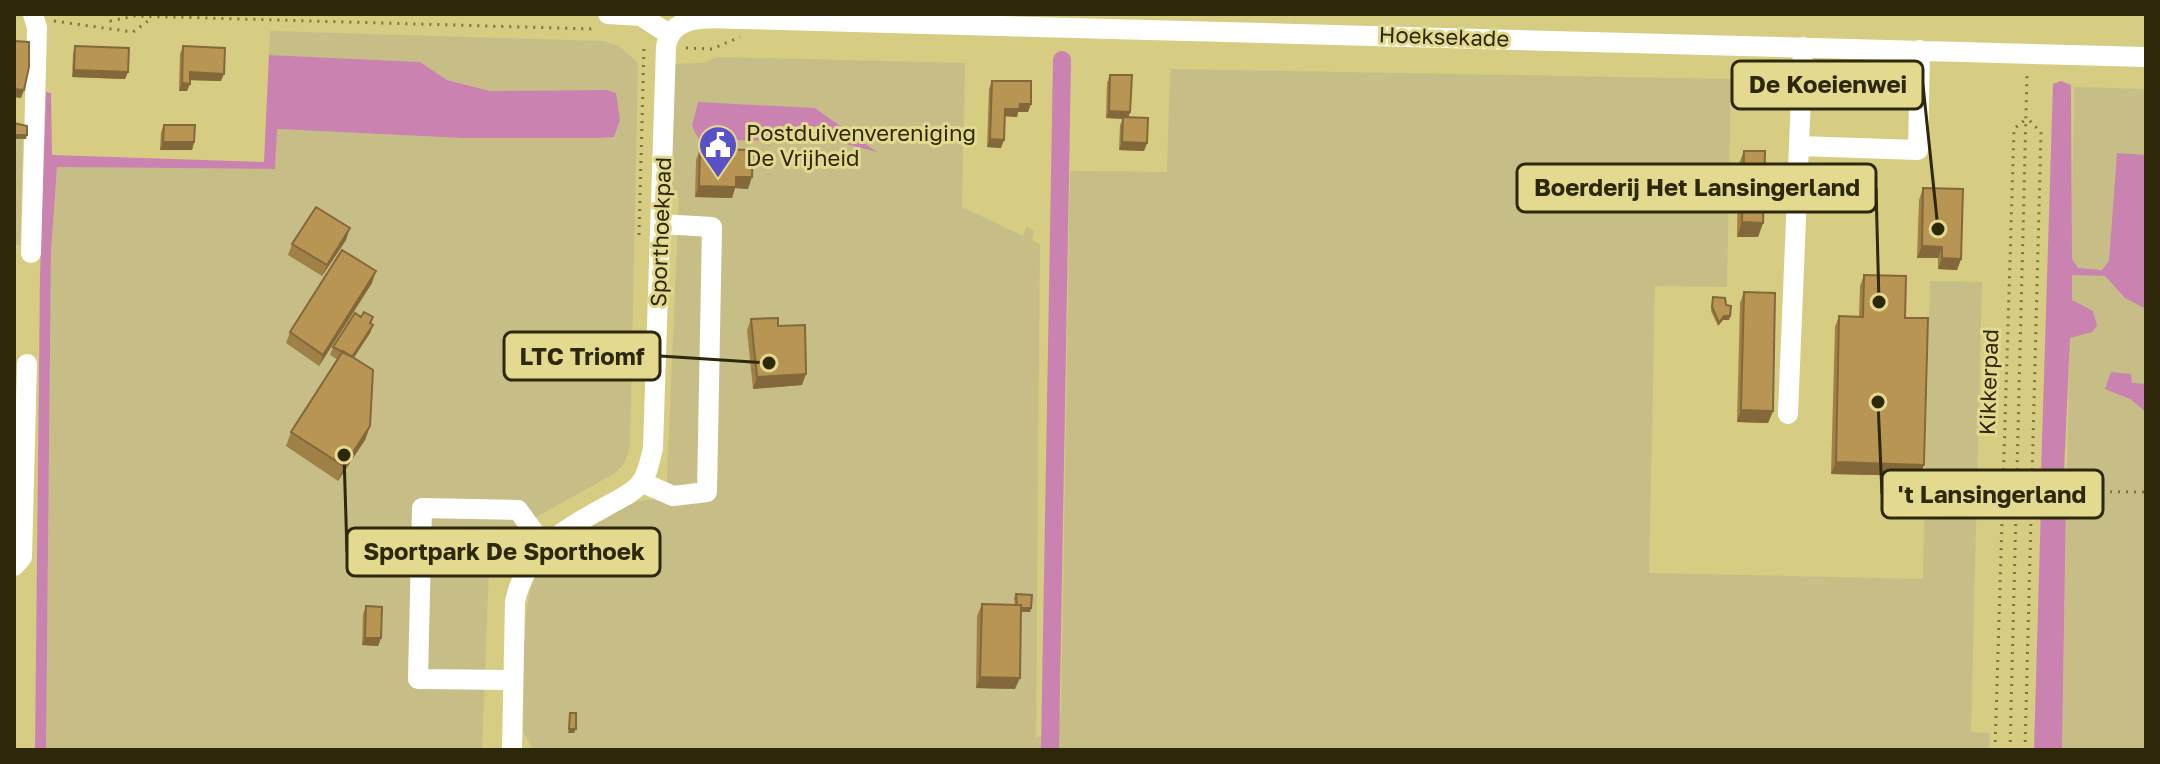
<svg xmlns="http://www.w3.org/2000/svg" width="2160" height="764" viewBox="0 0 2160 764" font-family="'Golos Text',sans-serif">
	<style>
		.green { fill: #c6be86; fill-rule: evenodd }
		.water { fill: #ca83b0 }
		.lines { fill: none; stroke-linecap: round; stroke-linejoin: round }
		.canal { stroke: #ca83b0; stroke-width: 18 }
		.path { stroke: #7d7642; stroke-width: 3; stroke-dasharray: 2 6; stroke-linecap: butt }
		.minor { stroke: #fff; stroke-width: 20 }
		.wall { fill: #9f8047 }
		.shaded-wall { fill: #82683a }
		.building { fill: #b99553; stroke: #82683a; stroke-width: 2 }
		.labels { text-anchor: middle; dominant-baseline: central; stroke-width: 6; stroke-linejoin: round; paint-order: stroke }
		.street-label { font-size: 22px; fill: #2c2808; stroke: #e3d98f }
		.poi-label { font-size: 22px; fill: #2c2808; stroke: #e3d98f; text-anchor: start }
		.leader { fill: none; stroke: #2c2808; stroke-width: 3 }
		.callout-dot { fill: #2c2808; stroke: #e3d98f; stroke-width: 3 }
		.callout { fill: #e3d98f; stroke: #2c2808; stroke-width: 3 }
		.callout-label { font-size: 24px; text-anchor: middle; font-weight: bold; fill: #2c2808 }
	</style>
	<rect width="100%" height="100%" fill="#d6cc82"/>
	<!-- green -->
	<path class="green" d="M270,31L603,41L619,46L638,63L630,448L624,464L615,473L490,543L482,750H46L51,252L57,167L275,169L276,129L462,138L614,137L607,90L490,91L447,80L420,62L269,55Z
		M717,57L965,63L962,207L1023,236L1027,227L1034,230L1032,240L1040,244L1036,738L1044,734L1045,712H1061L1070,171L1167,172L1170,69L1731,79L1727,287L1655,286L1649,573L1923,579L1930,281L1982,282L1971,732L1990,733L1989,750L532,748L523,731C525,693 519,604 537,573C550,550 583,531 605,519C626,507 642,494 666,502L679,198L671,190L672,64L703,63ZM815,108L875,151L834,141L699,140Z
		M2074,87L2146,89V750H2062Z
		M14,136H23L20,245H14Z"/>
	<!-- water -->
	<path class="water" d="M269,55L420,62L447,80L490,91L607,90L616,93L620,120L614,137L599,138H462L277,129L275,169L57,167L51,252L46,750H35L40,275L46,92L51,93L52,155L264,162Z
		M2061,81L2071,85L2072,259L2078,268L2102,270L2109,261L2117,153L2146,155V309L2125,298L2105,276L2072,275V300L2093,311L2097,326L2092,332L2070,338L2064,472L2041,474L2053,84Z
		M698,102L815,108L877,152L834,141L699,140L692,126Z
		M2111,372L2131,374L2132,383L2146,384V412L2130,399L2105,389Z
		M2041,504H2066L2062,750H2034Z"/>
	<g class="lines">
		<!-- canal -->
		<path class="canal" d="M1050,750L1062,60"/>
		<!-- path -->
		<path class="path" d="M106,14L110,21L135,16L594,29
			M54,21L133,32L152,18
			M686,48L712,49L740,37
			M639,235L644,46
			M1926,490L2146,492
			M510,560L519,542
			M1995,750L2014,129L2027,118
			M2010,750L2027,73
			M2025,750L2041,132L2027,118"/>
		<!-- minor -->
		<path class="minor" d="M608,14L641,16L669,34
			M1799,146L1918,150L1920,50
			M31,253L37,28L33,14
			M1788,414L1803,47
			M641,482L673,496L707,492L712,227L661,224
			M14,566L22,557L27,364
			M513,680L418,679L422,508L518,510L544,546
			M512,750L515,602C525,552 563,530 605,507C617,500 632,494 641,483C648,473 650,460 653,448L666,47C671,11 716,19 743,19L2146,57"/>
	</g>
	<!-- wall -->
	<path class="wall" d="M75,46L128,72L125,79L72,77L73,54Z
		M183,46L221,81L190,80L187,91H179L180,54Z
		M1110,75L1130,112L1128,117L1147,143L1144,151L1119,150L1120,125L1123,119L1106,118L1107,83Z
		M992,81L1028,112H1018L1017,117L1004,116L1001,148L987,147L989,89Z
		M164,125L194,142L192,150H160L161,132Z
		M700,149L748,189L735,188L732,198L695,197L696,160Z
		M1744,151L1763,223L1758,237H1737L1738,166Z
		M1923,188L1961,259L1957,270L1938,269V258H1917L1919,200Z
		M346,240L322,276L288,255L292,244Z
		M1864,275L1905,318L1920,476L1831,474L1835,327L1839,316L1859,317L1860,286Z
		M372,283L319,366L286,343L290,332Z
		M1744,292L1773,411L1768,423L1737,422L1740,303Z
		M1713,297L1726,305L1730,316L1729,320H1723L1718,326L1711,311Z
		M361,317H373L371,324L373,325L370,333L354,358L370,426L365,440L338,481L286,446L291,432L338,360L330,355L333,347Z
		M751,319L778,326L802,385L753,389L747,330Z
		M1016,594L1031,608L1030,612H1021L1015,689L976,688L977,616L982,604L1015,605L1014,598Z
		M366,606L381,638L378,646L362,645L363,614Z"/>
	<!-- shaded-wall -->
	<path class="shaded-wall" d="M74,70L128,72L125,79L72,77Z
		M190,72L224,74L221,81L188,80Z
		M182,83L190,84L187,91H179Z
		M14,89L24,90L21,98L14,97Z
		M1020,104H1031L1028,112H1018L1017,117L1002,116L1005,109Z
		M1109,111L1130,112L1128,119L1106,118Z
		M14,135H27L26,139H14Z
		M990,139L1004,140L1001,148L987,147Z
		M163,142H194L192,150H160Z
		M1122,142L1147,143L1144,151L1119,150Z
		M736,177H752L748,189L735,188L732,198L695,197L699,186Z
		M1742,222L1763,223L1758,237H1737Z
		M350,228L346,240L322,276L327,265Z
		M1922,246L1942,247L1938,258H1917Z
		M1942,258L1961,259L1957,270L1938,269Z
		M376,271L372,283L319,366L323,355Z
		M1724,316H1730L1729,320H1723L1718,326Z
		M373,325L370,333L348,366L351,358Z
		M806,374L802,385L753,389L757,377Z
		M1741,410L1773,411L1768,423L1737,422Z
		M370,426L365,440L338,481L344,466Z
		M1836,462L1924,465L1920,476L1831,474Z
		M1017,608H1031L1030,612H1016Z
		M365,638H381L378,646L362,645Z
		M980,677L1020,678L1015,689L976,688Z
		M569,729H576L574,733H568Z"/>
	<!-- building -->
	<path class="building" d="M14,41L29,42V67L24,90L14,89Z
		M75,46L129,48L128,72L74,70Z
		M183,46L225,48L224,74L190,72V84L182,83Z
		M1110,75H1132L1130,112L1109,111Z
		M992,81H1031V104H1020L1019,109H1005L1004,140L990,139Z
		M1123,117L1148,118L1147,143L1122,142Z
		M14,123L27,126V135H14Z
		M164,125H195L194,142H163Z
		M700,149L753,150L752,177H736V187L699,186Z
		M1744,151H1765L1763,223L1742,222Z
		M1923,188L1963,189L1961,259L1942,258V247L1922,246Z
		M316,207L350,228L327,265L292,244Z
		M342,250L376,271L323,355L290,332Z
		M1864,275L1906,276L1905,318H1928L1924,465L1836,462L1839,316L1863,317Z
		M1744,292L1775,293L1773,411L1741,410Z
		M1713,297L1725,298L1726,305L1731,306L1730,316H1724L1719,323L1712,307Z
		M364,312L373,317L370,323L373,325L352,357L333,347L355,313L361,317Z
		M778,318V326L805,325L806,374L757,377L751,319Z
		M343,351L373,370L370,426L344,466L291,432Z
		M1016,594L1032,595L1031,608H1021V605H1017Z
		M982,604L1021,605L1020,678L980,677Z
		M366,606L382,607L381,638H365Z
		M570,713H576V729H569Z"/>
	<!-- icons -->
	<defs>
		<symbol id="civic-pin" viewBox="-11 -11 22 30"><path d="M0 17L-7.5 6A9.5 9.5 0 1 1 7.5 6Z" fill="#5a50c8" stroke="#e3d98f"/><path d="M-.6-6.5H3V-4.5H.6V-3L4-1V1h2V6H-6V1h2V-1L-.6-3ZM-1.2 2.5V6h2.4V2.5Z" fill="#fff"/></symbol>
	</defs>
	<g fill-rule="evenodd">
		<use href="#civic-pin" x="696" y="123" width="44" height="60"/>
	</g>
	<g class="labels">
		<!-- street labels -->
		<g class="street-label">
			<text transform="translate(1444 36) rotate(2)">Hoeksekade</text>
			<text transform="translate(660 232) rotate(-88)">Sporthoekpad</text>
			<text transform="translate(1988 382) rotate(-88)">Kikkerpad</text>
		</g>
		<!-- poi labels -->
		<g class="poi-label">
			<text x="746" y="132">Postduivenvereniging<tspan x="746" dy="25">De Vrijheid</tspan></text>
		</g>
	</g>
	<!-- callouts -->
	<path class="leader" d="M1938 229L1923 85M1879 302L1876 188M769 363L660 356M1878 402L1882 494M344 455L347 552"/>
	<g class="callout-dot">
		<circle cx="1938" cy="229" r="8"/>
		<circle cx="1879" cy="302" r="8"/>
		<circle cx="769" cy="363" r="8"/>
		<circle cx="1878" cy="402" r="8"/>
		<circle cx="344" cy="455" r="8"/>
	</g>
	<g class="callout">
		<rect x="1732" y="61" width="191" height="48" rx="8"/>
		<rect x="1517" y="164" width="359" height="48" rx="8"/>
		<rect x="504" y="332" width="156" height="48" rx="8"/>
		<rect x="1882" y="470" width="221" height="48" rx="8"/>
		<rect x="347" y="528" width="313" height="48" rx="8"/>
	</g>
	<g class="callout-label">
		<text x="1828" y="93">De Koeienwei</text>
		<text x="1697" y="196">Boerderij Het Lansingerland</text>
		<text x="582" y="365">LTC Triomf</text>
		<text x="1992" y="503">'t Lansingerland</text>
		<text x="504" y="560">Sportpark De Sporthoek</text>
	</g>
	<!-- border -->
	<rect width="2160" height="764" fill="none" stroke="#2c2808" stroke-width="32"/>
</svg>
